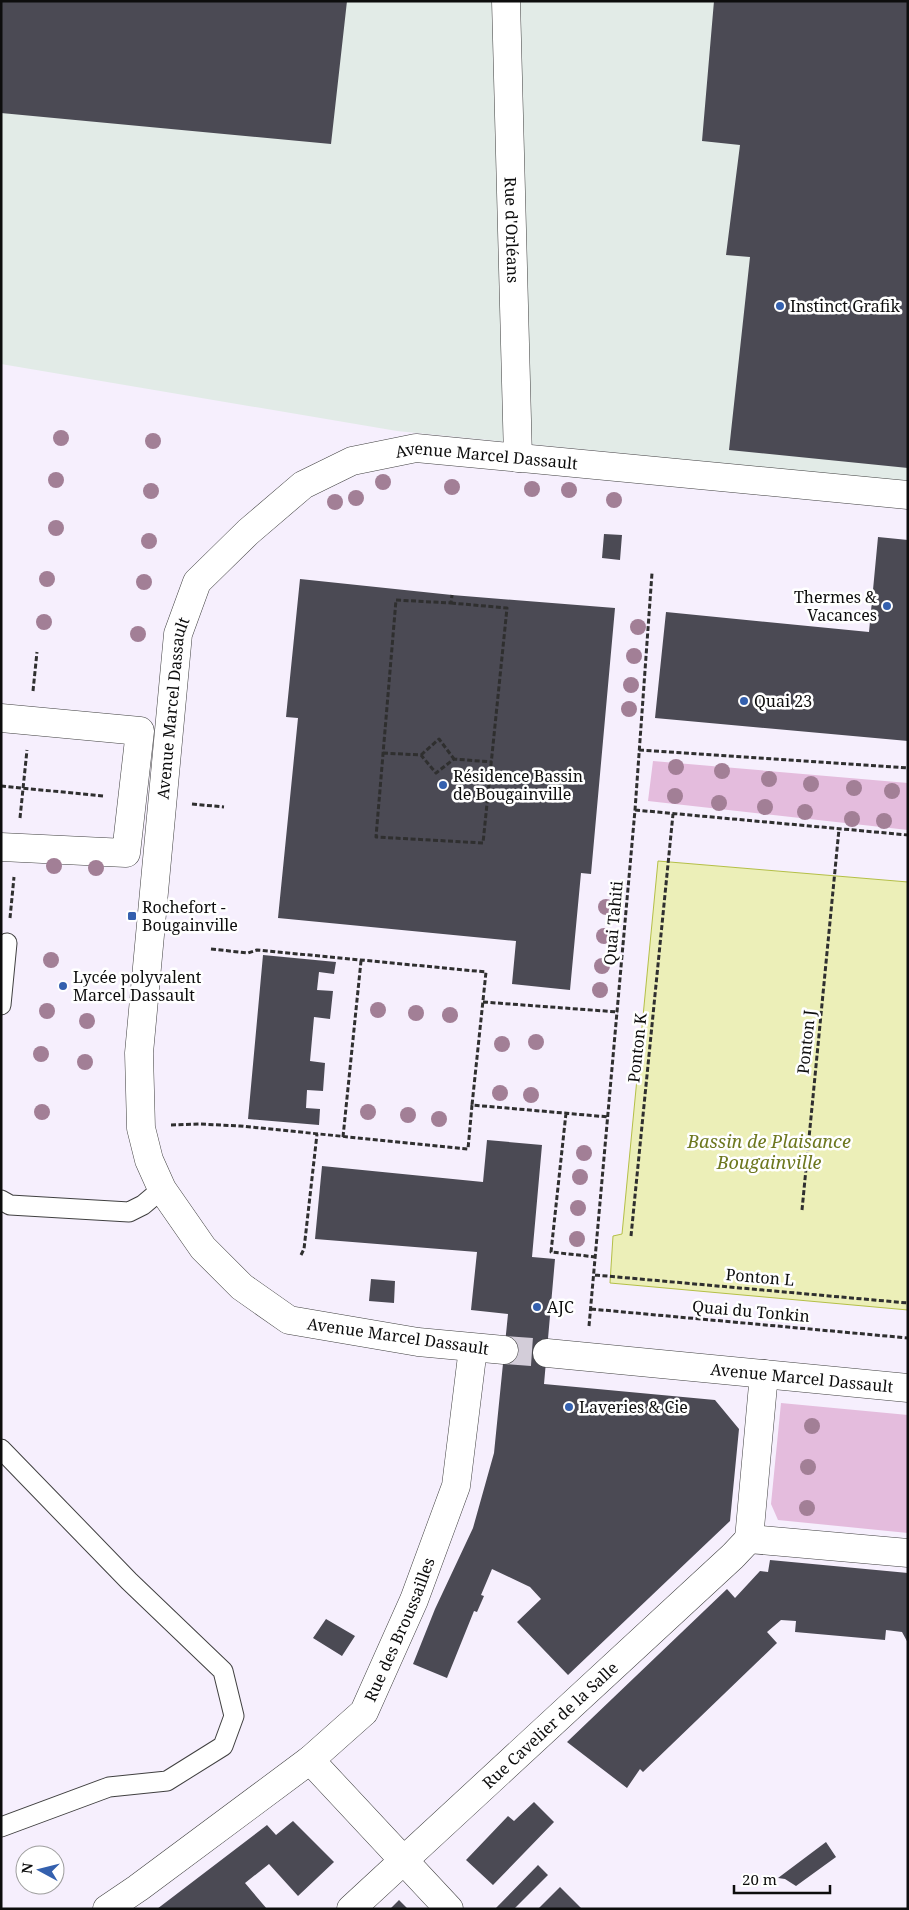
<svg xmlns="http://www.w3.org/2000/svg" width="909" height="1910" viewBox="0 0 909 1910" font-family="'Noto Serif',serif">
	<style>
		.industrial { fill: #e2ebe7 }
		.green { fill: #e4bcdd }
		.water { fill: #ecefb8; stroke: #b4bf47 }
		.building { fill: #4b4a54 }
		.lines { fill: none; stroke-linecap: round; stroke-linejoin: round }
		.street-tunnel { stroke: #d3cdd9; stroke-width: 28; stroke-dasharray: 28 14; stroke-linecap: butt }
		.lane-casing { stroke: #404040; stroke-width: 21 }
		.street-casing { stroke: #404040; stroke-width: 29 }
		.path { stroke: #2f2f2f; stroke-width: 3; stroke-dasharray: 5 2.5; stroke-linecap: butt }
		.lane { stroke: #fff; stroke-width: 19 }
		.street { stroke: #fff; stroke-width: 28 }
		.tree { fill: #a27f96 }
		.poi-dot { fill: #3460ae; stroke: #fff; stroke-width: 2 }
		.labels { text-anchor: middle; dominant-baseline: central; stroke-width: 5; stroke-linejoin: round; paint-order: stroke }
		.street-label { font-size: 16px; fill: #0d0d0d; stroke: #fff }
		.poi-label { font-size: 16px; fill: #0d0d0d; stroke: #fff; text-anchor: start }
		.water-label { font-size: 18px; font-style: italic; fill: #6d771f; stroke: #fff }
	</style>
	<rect width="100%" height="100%" fill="#f6effd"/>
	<!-- industrial -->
	<path class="industrial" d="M1,1H908V492L741,465L397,431L1,364Z"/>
	<!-- green -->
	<path class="green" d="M653,761L908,783V830L648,801Z
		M781,1403L908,1415V1533L778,1520L771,1504Z"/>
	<!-- water -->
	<path class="water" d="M658,861L908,882V1310L610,1283L613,1236L622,1234Z"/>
	<!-- building -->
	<path class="building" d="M2,1H347L331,144L1,113Z
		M714,1H908V468L729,450L750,257L726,255L740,145L702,141Z
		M604,534L622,535L620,560L602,558Z
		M878,537L908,540V741L655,718L666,612L869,632Z
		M300,579L452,595L615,608L591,874L581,873L570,990L512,984L516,941L278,918L298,718L286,717Z
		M263,955L336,962L334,974L319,972L317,990L333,991L330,1019L314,1017L310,1061L325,1063L323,1091L307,1090L306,1108L320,1109L319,1125L248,1119Z
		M487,1140L542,1145L532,1257L555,1259L544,1384L715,1400L739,1429L730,1521L568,1675L517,1622L541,1599L530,1587L492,1569L481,1595L484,1596L477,1612L474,1611L447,1678L413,1664L435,1609L473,1528L494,1453L508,1314L471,1310L477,1252L315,1239L322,1166L483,1182Z
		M371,1279L395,1281L394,1303L369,1301Z
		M770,1560L908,1573V1643L902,1632L886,1630L885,1640L795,1632L796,1621L781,1620L767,1632L777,1643L643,1772L640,1769L627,1788L567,1742L727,1589L735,1598L760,1571L768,1572Z
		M326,1619L355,1636L342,1656L313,1638Z
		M534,1802L554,1822L493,1885L466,1860L508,1816L514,1821Z
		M293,1821L334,1862L298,1896L269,1864L245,1883L267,1909H157L267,1825L276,1835Z
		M826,1842L836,1857L796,1886L785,1879L778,1878Z
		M538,1865L548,1875L514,1909H495Z
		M560,1887L582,1909H538Z
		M399,1900L408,1909H390Z"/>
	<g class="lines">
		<!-- street-tunnel -->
		<path class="street-tunnel" d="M504,1350L547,1353"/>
		<defs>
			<path id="lane" d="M1,1005L7,943
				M1,1200L10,1205L129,1212L143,1205L162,1189
				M1,1449L129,1581L223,1671L234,1716L223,1746L167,1781L109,1787L1,1827"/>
			<g id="street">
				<path id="s1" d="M506,1L518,458"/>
				<path d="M1,718L140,731L126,853L1,847"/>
				<path id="s2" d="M504,1350L418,1342L289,1320L242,1287L203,1248L162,1189L149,1160L141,1128L139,1053L178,634L197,582L248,532L303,485L352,461L416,448L908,495"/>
				<path id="s3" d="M547,1353L908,1388"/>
				<path d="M764,1374L749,1539L908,1553"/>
				<path d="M310,1760L449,1909"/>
				<path id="s4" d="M107,1909L138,1888L310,1760L364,1712L414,1600L456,1486L473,1348"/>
				<path id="s5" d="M351,1909L733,1556L749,1539"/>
			</g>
		</defs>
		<!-- lane casing -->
		<use href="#lane" class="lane-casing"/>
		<!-- street casing -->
		<use href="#street" class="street-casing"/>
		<!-- path -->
		<path class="path" d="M451,603L507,608L483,843L376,837L396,600L451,603L452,595
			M33,691L37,652
			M639,750L908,768
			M383,753L421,755L436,773L454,759L492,762
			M421,755L439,739L454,759
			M1,786L103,796
			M192,804L224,807
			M635,810L908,835
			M20,818L27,750
			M10,918L14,877
			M211,949L248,953L257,950L486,972L472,1105
			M483,1002L618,1012
			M566,1113L551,1252L596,1257
			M171,1125L200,1124L240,1126L468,1149L472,1105L609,1117
			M343,1137L361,961
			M802,1210L839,829
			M631,1236L673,814
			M301,1255L304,1249L317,1134
			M595,1275L908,1303
			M591,1309L908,1338
			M589,1326L635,810L652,573"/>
		<!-- lane -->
		<use href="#lane" class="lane"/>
		<!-- street -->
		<use href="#street" class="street"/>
	</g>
	<!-- trees -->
	<g class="tree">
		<circle cx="61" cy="438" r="8"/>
		<circle cx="153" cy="441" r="8"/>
		<circle cx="56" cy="480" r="8"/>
		<circle cx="383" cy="482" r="8"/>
		<circle cx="452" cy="487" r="8"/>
		<circle cx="532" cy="489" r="8"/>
		<circle cx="569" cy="490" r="8"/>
		<circle cx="151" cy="491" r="8"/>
		<circle cx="356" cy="498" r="8"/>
		<circle cx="614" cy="500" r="8"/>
		<circle cx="335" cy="502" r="8"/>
		<circle cx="56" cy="528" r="8"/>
		<circle cx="149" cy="541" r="8"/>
		<circle cx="47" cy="579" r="8"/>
		<circle cx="144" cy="582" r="8"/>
		<circle cx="44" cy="622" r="8"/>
		<circle cx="638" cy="627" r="8"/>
		<circle cx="138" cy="634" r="8"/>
		<circle cx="634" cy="656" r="8"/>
		<circle cx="631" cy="685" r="8"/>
		<circle cx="629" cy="709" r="8"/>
		<circle cx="676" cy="767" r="8"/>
		<circle cx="722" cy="771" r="8"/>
		<circle cx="769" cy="779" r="8"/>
		<circle cx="811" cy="784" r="8"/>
		<circle cx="854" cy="788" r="8"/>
		<circle cx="892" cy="791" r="8"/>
		<circle cx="675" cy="796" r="8"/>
		<circle cx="719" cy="803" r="8"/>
		<circle cx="765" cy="807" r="8"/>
		<circle cx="805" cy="812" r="8"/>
		<circle cx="852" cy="819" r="8"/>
		<circle cx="884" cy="821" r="8"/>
		<circle cx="54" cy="866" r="8"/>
		<circle cx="96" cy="868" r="8"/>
		<circle cx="606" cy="907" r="8"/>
		<circle cx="604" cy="936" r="8"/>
		<circle cx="51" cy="960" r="8"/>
		<circle cx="602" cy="966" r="8"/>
		<circle cx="600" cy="990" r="8"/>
		<circle cx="378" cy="1010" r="8"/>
		<circle cx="47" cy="1011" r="8"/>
		<circle cx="416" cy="1013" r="8"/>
		<circle cx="450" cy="1015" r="8"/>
		<circle cx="87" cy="1021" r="8"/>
		<circle cx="536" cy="1042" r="8"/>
		<circle cx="502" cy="1044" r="8"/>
		<circle cx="41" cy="1054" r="8"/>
		<circle cx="85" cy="1062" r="8"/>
		<circle cx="500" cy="1093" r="8"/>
		<circle cx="531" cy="1095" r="8"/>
		<circle cx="42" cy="1112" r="8"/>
		<circle cx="368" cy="1112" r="8"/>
		<circle cx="408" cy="1115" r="8"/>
		<circle cx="439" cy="1119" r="8"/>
		<circle cx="584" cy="1153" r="8"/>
		<circle cx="580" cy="1177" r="8"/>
		<circle cx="578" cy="1208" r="8"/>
		<circle cx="577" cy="1239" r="8"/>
		<circle cx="812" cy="1426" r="8"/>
		<circle cx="808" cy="1467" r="8"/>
		<circle cx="807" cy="1508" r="8"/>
	</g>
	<!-- markers -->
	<g class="poi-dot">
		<circle cx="780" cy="306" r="5"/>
		<circle cx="887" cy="606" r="5"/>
		<circle cx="744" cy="701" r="5"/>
		<circle cx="443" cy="785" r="5"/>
		<rect x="127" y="911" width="10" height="10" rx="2.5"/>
		<circle cx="63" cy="986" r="5"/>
		<circle cx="537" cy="1307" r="5"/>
		<circle cx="569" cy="1407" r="5"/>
	</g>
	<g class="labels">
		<!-- street labels -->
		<g class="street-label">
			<text stroke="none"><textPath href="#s1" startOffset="229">Rue d'Orléans</textPath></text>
			<text stroke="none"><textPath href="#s2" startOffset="1352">Avenue Marcel Dassault</textPath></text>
			<text stroke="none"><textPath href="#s2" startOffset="888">Avenue Marcel Dassault</textPath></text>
			<text transform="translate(613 923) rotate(-85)">Quai Tahiti</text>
			<text transform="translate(806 1042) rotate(-84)">Ponton J</text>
			<text transform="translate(637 1048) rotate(-84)">Ponton K</text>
			<text transform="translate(760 1277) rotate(5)">Ponton L</text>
			<text transform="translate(751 1311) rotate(5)">Quai du Tonkin</text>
			<text transform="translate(398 1336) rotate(8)">Avenue Marcel Dassault</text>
			<text stroke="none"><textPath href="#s3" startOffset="256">Avenue Marcel Dassault</textPath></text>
			<text stroke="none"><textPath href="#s4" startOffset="414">Rue des Broussailles</textPath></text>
			<text stroke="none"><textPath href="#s5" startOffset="271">Rue Cavelier de la Salle</textPath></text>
		</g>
		<!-- poi labels -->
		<g class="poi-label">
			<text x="790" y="306">Instinct Grafik</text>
			<text x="877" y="597" text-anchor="end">Thermes &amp;<tspan x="877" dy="18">Vacances</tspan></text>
			<text x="754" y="701">Quai 23</text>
			<text x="453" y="776">Résidence Bassin<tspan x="453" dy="18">de Bougainville</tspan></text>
			<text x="142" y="907">Rochefort -<tspan x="142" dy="18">Bougainville</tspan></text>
			<text x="73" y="977">Lycée polyvalent<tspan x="73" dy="18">Marcel Dassault</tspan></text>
			<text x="547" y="1307">AJC</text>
			<text x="579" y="1407">Laveries &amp; Cie</text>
		</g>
		<!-- water labels -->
		<g class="water-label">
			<text x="769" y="1141">Bassin de Plaisance<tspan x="769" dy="21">Bougainville</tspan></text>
		</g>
	</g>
	<!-- border -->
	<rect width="909" height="1910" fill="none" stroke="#0d0d0d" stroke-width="5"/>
	<!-- north arrow -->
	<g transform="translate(40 1870) rotate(277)"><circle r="24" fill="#ffffff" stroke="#9e9e9e"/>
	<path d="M0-4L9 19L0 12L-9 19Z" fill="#3460ae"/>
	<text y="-8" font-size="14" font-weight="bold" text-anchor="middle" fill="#0d0d0d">N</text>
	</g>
	<!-- scale -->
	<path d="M734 1885v8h96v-8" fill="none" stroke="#0d0d0d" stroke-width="2.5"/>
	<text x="742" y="1885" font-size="15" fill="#0d0d0d" stroke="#ffffff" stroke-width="4" paint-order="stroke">20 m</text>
</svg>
